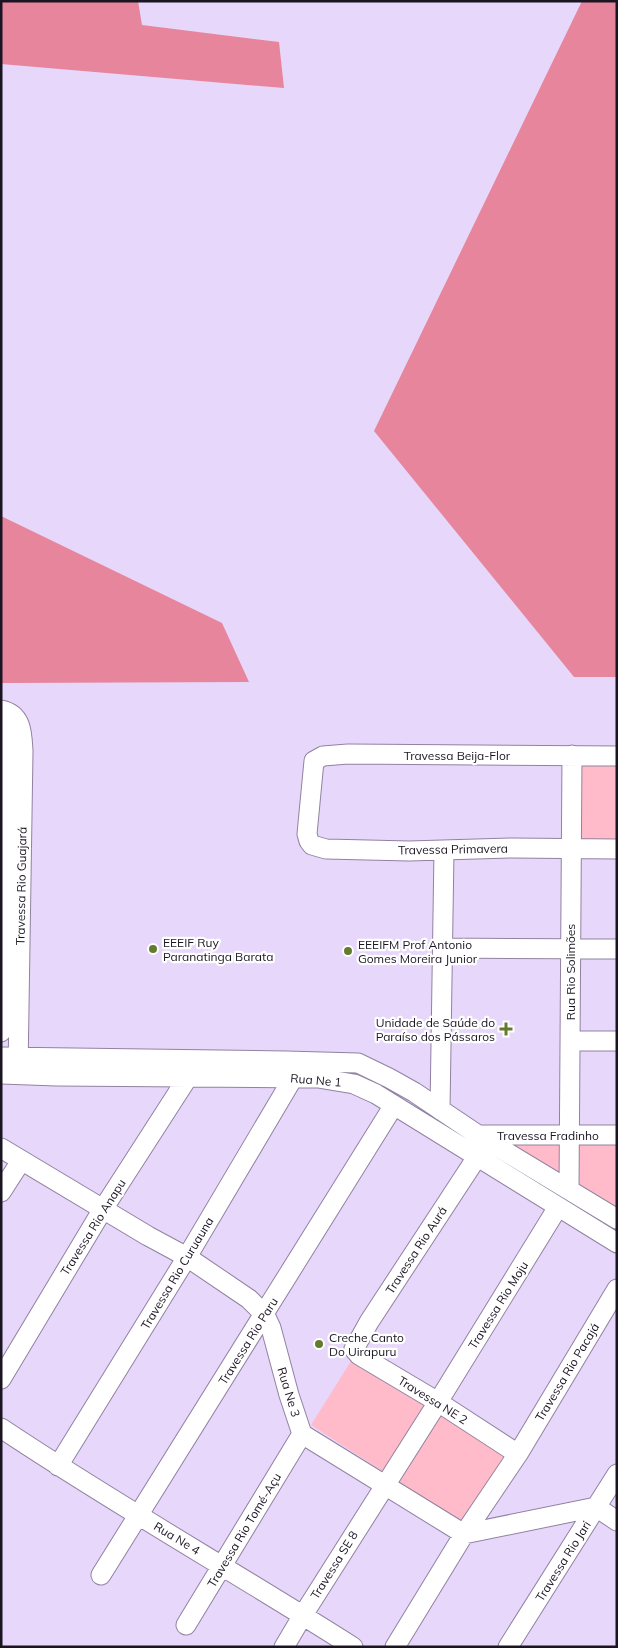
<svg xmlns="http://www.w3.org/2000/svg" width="618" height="1648" viewBox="0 0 618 1648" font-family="Mulish,sans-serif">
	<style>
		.green { fill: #ffbbc9 }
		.forest { fill: #e6859c }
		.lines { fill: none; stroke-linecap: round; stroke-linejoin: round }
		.minor-casing { stroke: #9182a2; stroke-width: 21 }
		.minor { stroke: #fff; stroke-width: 19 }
		.poi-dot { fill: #627b2e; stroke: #fff; stroke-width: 2 }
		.labels { text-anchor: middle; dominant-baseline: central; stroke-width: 4.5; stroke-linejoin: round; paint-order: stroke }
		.street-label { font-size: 12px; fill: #1b1522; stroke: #fff }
		.poi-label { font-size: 12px; fill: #1b1522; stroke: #fff; text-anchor: start }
	</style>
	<rect width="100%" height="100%" fill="#e7d7fb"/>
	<!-- green -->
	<path class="green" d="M570,756L617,757V853L571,852Z
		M497,1141H617V1220Z
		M353,1358L508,1455L466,1525L311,1425Z"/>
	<!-- forest -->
	<path class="forest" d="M1,1H138L142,25L279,42L284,88L1,64Z
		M582,1H617V677H574L374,431Z
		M1,516L222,623L249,682L1,683Z"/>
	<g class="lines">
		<defs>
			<path id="minor" d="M1,710C22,714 22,733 23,751L18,1071
				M1,712L6,720L7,737L1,1032
				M617,756L348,754L323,756L314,761L307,834L309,841L312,845L326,849L409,851L512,848L617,849
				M442,948L617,949
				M570,1041H617
				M1,1057L286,1061L358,1063L389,1078L414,1092L478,1135L617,1219
				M1,1074L57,1076L318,1078L354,1084L376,1094L617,1243
				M440,1110L444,850
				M478,1135H617
				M1,1148L148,1236L187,1257L249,1299L265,1315L271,1328L289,1395L302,1434L464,1534L596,1507L617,1521
				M477,1157L369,1322L354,1349L359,1355L438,1402L518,1454
				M569,1190L572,755
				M1,1192L21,1161
				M1,1379L103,1209L188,1077
				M1,1428C116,1505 237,1573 353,1647
				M58,1466L187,1257L293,1078
				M101,1575L394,1105
				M186,1625L302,1434
				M284,1647L303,1615L438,1402L558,1207
				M395,1647L464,1534L518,1454L617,1289
				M508,1647L617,1474"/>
		</defs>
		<!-- minor casing -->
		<use href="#minor" class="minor-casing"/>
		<!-- minor -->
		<use href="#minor" class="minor"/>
	</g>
	<!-- markers -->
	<g class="poi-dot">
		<circle cx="153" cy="949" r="5"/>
		<circle cx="348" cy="951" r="5"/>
		<path d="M503.5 1021.5h5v5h5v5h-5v5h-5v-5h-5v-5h5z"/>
		<circle cx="319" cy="1344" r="5"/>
	</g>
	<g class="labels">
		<!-- street labels -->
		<g class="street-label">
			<text x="457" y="755">Travessa Beija-Flor</text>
			<text transform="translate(453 849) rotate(-1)">Travessa Primavera</text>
			<text transform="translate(21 886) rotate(-89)">Travessa Rio Guajará</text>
			<text transform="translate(570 972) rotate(-90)">Rua Rio Solimões</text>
			<text transform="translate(316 1080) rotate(5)">Rua Ne 1</text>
			<text x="548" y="1135">Travessa Fradinho</text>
			<text transform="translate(93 1227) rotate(-58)">Travessa Rio Anapu</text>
			<text transform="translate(416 1250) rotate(-57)">Travessa Rio Aurá</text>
			<text transform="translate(177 1273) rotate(-59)">Travessa Rio Curuauna</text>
			<text transform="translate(498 1305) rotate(-58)">Travessa Rio Moju</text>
			<text transform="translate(248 1341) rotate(-58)">Travessa Rio Paru</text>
			<text transform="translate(567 1372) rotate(-59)">Travessa Rio Pacajá</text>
			<text transform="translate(289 1392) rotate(73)">Rua Ne 3</text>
			<text transform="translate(433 1400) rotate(32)">Travessa NE 2</text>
			<text transform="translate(244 1530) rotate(-59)">Travessa Rio Tomé-Açu</text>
			<text transform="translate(177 1538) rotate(31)">Rua Ne 4</text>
			<text transform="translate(563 1561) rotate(-58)">Travessa Rio Jari</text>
			<text transform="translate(334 1565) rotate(-58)">Travessa SE 8</text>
		</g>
		<!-- poi labels -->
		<g class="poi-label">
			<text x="163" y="942">EEEIF Ruy<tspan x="163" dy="14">Paranatinga Barata</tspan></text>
			<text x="358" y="944">EEEIFM Prof Antonio<tspan x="358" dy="14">Gomes Moreira Junior</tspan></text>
			<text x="495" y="1022" text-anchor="end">Unidade de Saúde do<tspan x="495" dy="14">Paraíso dos Pássaros</tspan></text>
			<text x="329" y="1337">Creche Canto<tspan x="329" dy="14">Do Uirapuru</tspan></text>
		</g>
	</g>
	<!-- border -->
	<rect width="618" height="1648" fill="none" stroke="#1b1522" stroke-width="5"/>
</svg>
